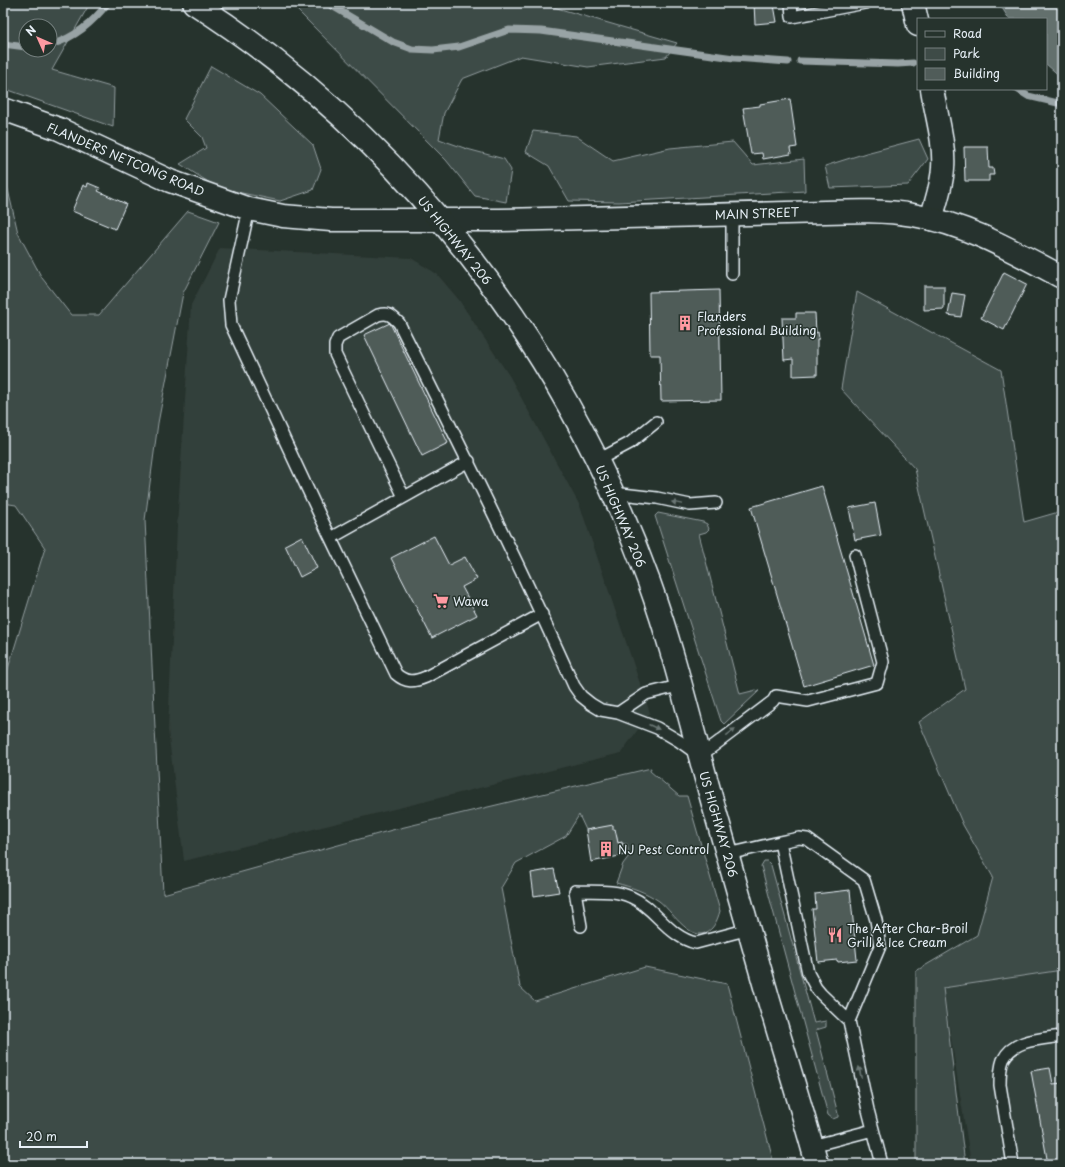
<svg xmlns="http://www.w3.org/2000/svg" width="1065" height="1167" viewBox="0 0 1065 1167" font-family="'Playpen Sans',sans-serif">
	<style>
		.built { fill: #333f3a }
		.green { fill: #3e4b47; stroke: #939ea0; fill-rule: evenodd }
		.water { fill: #636f6d; stroke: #98a3a5 }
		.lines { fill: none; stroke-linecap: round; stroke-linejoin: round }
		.stream { stroke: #98a3a5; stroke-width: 7 }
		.building { fill: #505c59; stroke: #e8f1f8 }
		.service-casing { stroke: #e8f1f8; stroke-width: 14 }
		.minor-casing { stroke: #e8f1f8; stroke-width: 25 }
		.secondary-casing { stroke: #e8f1f8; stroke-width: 25 }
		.trunk-casing { stroke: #e8f1f8; stroke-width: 25 }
		.service { stroke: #26332d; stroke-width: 11 }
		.minor { stroke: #26332d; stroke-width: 22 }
		.secondary { stroke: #26332d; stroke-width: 22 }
		.trunk { stroke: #26332d; stroke-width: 22 }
		.oneway { fill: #6a7674 }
		.labels { text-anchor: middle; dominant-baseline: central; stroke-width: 3; stroke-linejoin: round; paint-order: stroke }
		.street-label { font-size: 12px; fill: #e8f1f8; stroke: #26332d }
		.poi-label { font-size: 12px; fill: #e8f1f8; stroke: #26332d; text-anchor: start }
	</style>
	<rect width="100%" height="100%" fill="#26332d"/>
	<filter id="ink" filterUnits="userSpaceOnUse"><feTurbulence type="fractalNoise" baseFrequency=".025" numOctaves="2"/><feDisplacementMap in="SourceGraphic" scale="8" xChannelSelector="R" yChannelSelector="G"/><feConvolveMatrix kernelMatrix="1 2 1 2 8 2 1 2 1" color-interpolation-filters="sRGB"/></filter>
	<g filter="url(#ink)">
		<!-- built -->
		<path class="built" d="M220,248L411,258L437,274L459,300L510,377L580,506L650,713L621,753L184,861L168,730L177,526L191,305Z
			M1062,970V1164H971L943,988Z"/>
		<!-- green -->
		<path class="green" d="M3,3H90L52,70L114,88L113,127L3,88ZM26,26H50V50H26Z
			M288,3H552L550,6L677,43L666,57L588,67L521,56L462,79L444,113L439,139L467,149L504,159L511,170L506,202L475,196L446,160L297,10Z
			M211,66L260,95L313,145L321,169L313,190L280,201L218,188L180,164L206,148L202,137L184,119Z
			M533,131L576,136L613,161L670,148L733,142L753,165L804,159L805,191L619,202L569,201L549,166L526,152Z
			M919,139L928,159L908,185L830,188L825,166L866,153Z
			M3,168L18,233L42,278L71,315H99L188,211L219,222L183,293L158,423L145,520L163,894L392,830L651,768L650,771L679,796H687L720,911C717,921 714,929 705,933C689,940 670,909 659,901C646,892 631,887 616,883L623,864L629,856L627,844L618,843L615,829L613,830L612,826L586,830L579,815L566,836L516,863L501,888L520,987L535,1001L645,967L727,984L774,1164H3V685L45,548L16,505L3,503Z
			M857,292L1001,370L1024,522L1062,511V970L943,988L965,1164H916V971L977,935L993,877L963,825L919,722L965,689L915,469L841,389Z
			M658,513L703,522L707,524L709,529L706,532L699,534L740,694L756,690L759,691L724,724L721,721L655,516Z
			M764,861H767L771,865L814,1023L826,1021V1027L816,1030L838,1114V1117L833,1119L828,1115L761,866Z"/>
		<!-- water -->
		<path class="water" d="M999,3H1062V78L1046,64V19H1009Z"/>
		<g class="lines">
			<!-- stream -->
			<path class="stream" d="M327,3L393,42L412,49L433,50L459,47L509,30L541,31L734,58L788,62
				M3,44L26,47
				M50,45C75,38 92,23 108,3
				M800,61L898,64L913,63
				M1017,89L1028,96L1062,104"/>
		</g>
		<!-- building -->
		<path class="building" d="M754,3H776L774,5L777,22L755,24Z
			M790,99L797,147L790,148L791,154L763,159L762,153L751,154L743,108L760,106V104Z
			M964,147H988L989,168H993L994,175H989V181H965Z
			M88,183L100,188L98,191L126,204L115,229L72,211L83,185L87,187Z
			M1004,272L1027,284L1004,330L981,318Z
			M924,286H944V309L924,310Z
			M719,290L721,400L661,401L660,355H650L649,292Z
			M952,293L965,295L961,317L948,315Z
			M796,313H815L816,333L818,332L819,339H817V375L793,376V359L784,360L782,318H796Z
			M390,323L448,443L422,456L364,335Z
			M822,486L874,665L804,686L751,507Z
			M875,503L881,535L855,540L849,508Z
			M302,536L317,568L300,577L285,545Z
			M434,536L449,565L465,557L477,579L462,587L477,615L432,638L391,558Z
			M613,825V830L615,829L618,843L622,842L624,855L591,862L586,830Z
			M554,869L559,892L534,896L531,873Z
			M850,890L857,960L838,962L837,960L818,962L812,909H816L815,894Z
			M1050,1068L1053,1084L1062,1083V1164H1048L1031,1071Z"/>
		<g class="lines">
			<defs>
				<path id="service" d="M791,3L792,17L865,3
					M249,209L229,300L231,325L322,520L396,674C406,683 414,682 426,677L542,614
					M732,214V274
					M598,460L630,443L656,422
					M613,493L657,498L690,505L716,503
					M404,497L335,354V345L338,338L378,315C389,312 392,316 399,323C459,443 519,563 574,686L581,696L591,704L601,710L618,713L657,728L679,741L700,756L773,701L776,696L808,701L877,683L883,662L855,555
					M331,538L469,461
					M618,713L646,694L682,685
					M780,842L799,838L807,839L864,880L865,883L876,920L880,946L849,1021
					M728,854L780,842L808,973L816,988L821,994L849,1021L868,1110L882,1164
					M581,926L575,891C593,892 614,889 631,897C655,907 668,937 696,943L749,929
					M812,1146L873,1130
					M1013,1164L1000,1085C1000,1077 1000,1068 1003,1060C1013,1039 1042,1039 1062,1036"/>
				<path id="minor" d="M913,3L918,25
					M931,219C936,202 942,185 943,168C945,143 936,114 932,89"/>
				<path id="secondary" d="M3,109L59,129L170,181L249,209L283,216L331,220H500L825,212C854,211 885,210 913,215C967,224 1015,252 1062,277"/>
				<path id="trunk" d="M194,3C405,138 564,347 649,582C675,654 692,730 713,804C732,870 750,935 769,1001C785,1055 802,1109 817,1164"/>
			</defs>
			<!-- service casing -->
			<use href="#service" class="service-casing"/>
			<!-- minor casing -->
			<use href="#minor" class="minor-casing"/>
			<!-- secondary casing -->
			<use href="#secondary" class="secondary-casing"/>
			<!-- trunk casing -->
			<use href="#trunk" class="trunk-casing"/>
			<!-- service -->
			<use href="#service" class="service"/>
			<!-- minor -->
			<use href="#minor" class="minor"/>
			<!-- secondary -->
			<use href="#secondary" class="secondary"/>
			<!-- trunk -->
			<use href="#trunk" class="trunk"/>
		</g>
		<!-- one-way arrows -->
		<defs><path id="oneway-solid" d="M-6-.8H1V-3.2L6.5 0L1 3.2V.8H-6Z"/></defs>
		<g class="oneway">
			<use href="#oneway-solid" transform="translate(677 503) rotate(-168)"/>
			<use href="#oneway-solid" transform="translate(654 727) rotate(24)"/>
			<use href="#oneway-solid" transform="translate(731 732) rotate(-37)"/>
			<use href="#oneway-solid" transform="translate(860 1072) rotate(-102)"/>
		</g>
	</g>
	<!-- icons -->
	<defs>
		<symbol id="building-bare" viewBox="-9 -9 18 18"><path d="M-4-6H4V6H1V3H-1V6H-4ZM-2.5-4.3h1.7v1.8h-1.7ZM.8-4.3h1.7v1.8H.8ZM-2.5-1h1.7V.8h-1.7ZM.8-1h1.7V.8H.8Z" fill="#ff9aa2" stroke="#26332d" stroke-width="2.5" paint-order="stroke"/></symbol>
		<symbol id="supermarket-bare" viewBox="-9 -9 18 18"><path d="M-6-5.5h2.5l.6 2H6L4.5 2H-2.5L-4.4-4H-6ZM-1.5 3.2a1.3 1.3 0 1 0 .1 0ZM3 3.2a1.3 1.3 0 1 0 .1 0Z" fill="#ff9aa2" stroke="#26332d" stroke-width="2.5" paint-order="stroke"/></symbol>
		<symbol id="restaurant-bare" viewBox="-9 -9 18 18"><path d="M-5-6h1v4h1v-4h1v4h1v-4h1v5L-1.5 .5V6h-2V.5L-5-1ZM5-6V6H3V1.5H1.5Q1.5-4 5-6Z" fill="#ff9aa2" stroke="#26332d" stroke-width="2.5" paint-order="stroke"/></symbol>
	</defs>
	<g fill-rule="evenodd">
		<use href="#building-bare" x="674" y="312" width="22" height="22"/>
		<use href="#supermarket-bare" x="430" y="590" width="22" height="22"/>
		<use href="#building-bare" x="595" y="838" width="22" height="22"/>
		<use href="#restaurant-bare" x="824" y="924" width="22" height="22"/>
	</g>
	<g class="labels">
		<!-- street labels -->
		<g class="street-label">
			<text transform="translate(126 159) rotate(23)">FLANDERS NETCONG ROAD</text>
			<text transform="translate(757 213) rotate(-2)">MAIN STREET</text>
			<text transform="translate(455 240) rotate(51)">US HIGHWAY 206</text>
			<text transform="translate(621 516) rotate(67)">US HIGHWAY 206</text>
			<text transform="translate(719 824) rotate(74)">US HIGHWAY 206</text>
		</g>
		<!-- poi labels -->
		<g class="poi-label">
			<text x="697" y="316">Flanders<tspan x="697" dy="14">Professional Building</tspan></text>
			<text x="453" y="601">Wawa</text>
			<text x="618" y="849">NJ Pest Control</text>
			<text x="847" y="928">The After Char-Broil<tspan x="847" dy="14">Grill &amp; Ice Cream</tspan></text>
		</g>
	</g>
	<!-- margin -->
	<rect width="1065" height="1167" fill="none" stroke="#26332d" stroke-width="16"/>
	<rect x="8" y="8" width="1049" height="1151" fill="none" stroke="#e8f1f8" stroke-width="1.5" filter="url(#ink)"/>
	<!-- legend -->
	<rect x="917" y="18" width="130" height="72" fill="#26332d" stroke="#747f7e"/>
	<rect x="925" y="31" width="20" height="6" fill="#26332d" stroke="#747f7e"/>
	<text x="953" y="38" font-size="12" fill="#e8f1f8">Road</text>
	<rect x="925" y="48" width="20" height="12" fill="#3e4b47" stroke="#747f7e"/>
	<text x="953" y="58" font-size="12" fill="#e8f1f8">Park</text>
	<rect x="925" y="68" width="20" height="12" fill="#505c59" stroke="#747f7e"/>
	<text x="953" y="78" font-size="12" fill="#e8f1f8">Building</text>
	<!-- north arrow -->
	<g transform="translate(38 38) rotate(315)"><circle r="19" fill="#26332d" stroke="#747f7e"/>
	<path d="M0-3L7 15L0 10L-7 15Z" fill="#ff9aa2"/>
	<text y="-6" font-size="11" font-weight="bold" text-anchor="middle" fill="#e8f1f8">N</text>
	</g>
	<!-- scale -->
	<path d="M20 1141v6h67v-6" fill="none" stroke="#e8f1f8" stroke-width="2"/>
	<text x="26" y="1141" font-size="12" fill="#e8f1f8" stroke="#26332d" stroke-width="3" paint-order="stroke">20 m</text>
</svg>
